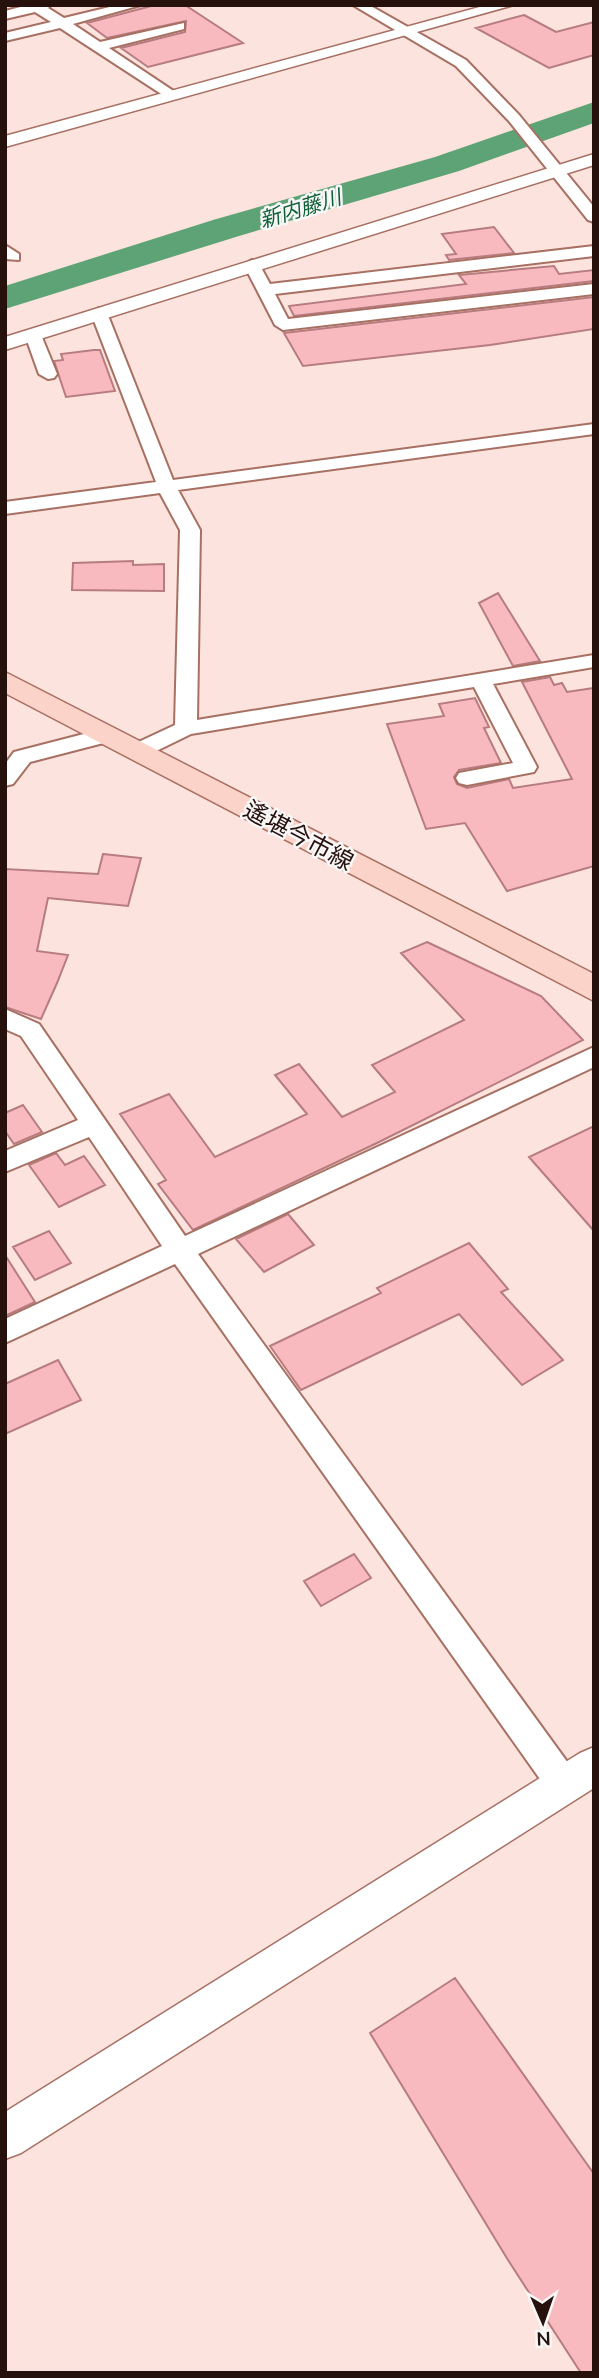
<svg xmlns="http://www.w3.org/2000/svg" width="599" height="2378" viewBox="0 0 599 2378" font-family="Mulish,'Noto Sans JP',sans-serif">
	<style>
		.lines { fill: none; stroke-linecap: round; stroke-linejoin: round }
		.river { fill: #5ea376; fill-rule: evenodd }
		.building { fill: #f9babf; stroke: #b67c80; stroke-width: 2 }
		.minor-casing { stroke: #a77063; stroke-width: 4 }
		.tertiary-casing { stroke: #a77063; stroke-width: 3 }
		.secondary-casing { stroke: #a77063; stroke-width: 3 }
		.minor { fill: #fff; fill-rule: evenodd }
		.tertiary { fill: #fff; fill-rule: evenodd }
		.secondary { fill: #fcd3c9; fill-rule: evenodd }
		.labels { text-anchor: middle; dominant-baseline: central; stroke-width: 5; stroke-linejoin: round; paint-order: stroke }
		.far-water-label { font-size: 21px; font-style: italic; fill: #106036; stroke: #f7f7f7 }
		.street-label { font-size: 24px; fill: #26110c; stroke: #f7f7f7 }
	</style>
	<rect width="100%" height="100%" fill="#fce3dd"/>
	<g class="lines">
		<!-- river -->
		<path class="river" d="M594,102V123L459,171L239,236L5,309V286L213,220L435,157Z"/>
	</g>
	<!-- building -->
	<path class="building" d="M155,5H185L243,43L148,67L121,48L185,32L186,21L107,38L87,23Z
		M524,15L556,32L594,22V55L549,68L476,28Z
		M494,227L514,253L449,260L446,255L456,254L442,234Z
		M554,266L559,274L594,270V281L294,316L289,306L466,284L459,275Z
		M594,297V329L490,345L303,366L284,333Z
		M94,350H100L115,391L66,397L54,361L63,360L61,354Z
		M133,561V565L164,564V591L72,590L73,563Z
		M498,593L540,661L513,666L479,603Z
		M550,677L554,685L562,683L567,692L594,688V866L507,891L465,823L426,829L387,724L444,716L439,704L475,698L489,727L484,728L501,763L459,770L454,777L457,784L467,788L509,779L513,788L572,779L522,682Z
		M103,854L141,858L128,906L48,898L37,951L68,955L57,983L41,1019L5,1007V869L98,874Z
		M427,942L541,996L583,1040L377,1143L193,1230L158,1184L166,1180L120,1114L169,1094L215,1157L307,1114L275,1075L299,1064L342,1117L395,1092L372,1065L464,1020L401,953Z
		M23,1105L42,1132L14,1144L5,1131V1113Z
		M594,1126V1231L529,1157Z
		M56,1153L65,1165L84,1156L105,1185L59,1207L29,1165Z
		M288,1214L314,1245L264,1272L236,1239Z
		M49,1231L71,1263L35,1280L13,1247Z
		M469,1243L508,1289L501,1292L563,1360L522,1385L459,1314L301,1390L270,1346L381,1293L377,1288Z
		M5,1255L35,1302L5,1316Z
		M58,1360L81,1400L5,1434V1384Z
		M354,1554L371,1578L321,1606L304,1581Z
		M455,1978L594,2174V2373H581L508,2260L370,2033Z"/>
	<g class="lines">
		<defs>
			<path id="minor" d="M28,5H51L48,8L64,18L118,5H141L73,24L100,42L184,23V29L109,48L181,96L169,99L60,28L5,41V33L51,22L35,12L5,19V11Z
				M353,5H369L466,60L519,115L594,207V222L588,220L509,121L456,66Z
				M5,245L19,254V260L5,259Z
				M594,246V256L275,294L288,319L594,284V294L283,330L275,325L244,265L252,260L258,262L270,284Z
				M99,308L107,313L173,480L594,424V434L178,490L200,530L197,720L594,655V667L493,684L537,767L534,772L467,785L459,783L456,778L459,773L513,763L474,687L191,734L146,756H130L127,751L130,746L175,725L180,530L160,493L5,514V502L156,482L91,313Z
				M33,330L41,335L57,374L54,378L48,379L39,374L25,335Z
				M107,728L115,730L118,735L115,740L30,762L13,784L5,786V764L14,752Z
				M5,1009L39,1024L185,1236L594,1047V1067L198,1254L576,1774L580,1785L576,1796L564,1801L552,1796L175,1264L5,1343V1319L162,1246L89,1137L5,1172V1151L78,1120L21,1036L5,1029Z"/>
			<path id="tertiary" d="M487,5H514L5,147V136Z
				M594,154V165L5,350V337Z
				M594,1747V1788L21,2153L5,2159V2112L580,1753Z"/>
			<path id="secondary" d="M5,672L594,974V1001L5,693Z"/>
		</defs>
		<!-- minor casing -->
		<use href="#minor" class="minor-casing"/>
		<!-- tertiary casing -->
		<use href="#tertiary" class="tertiary-casing"/>
		<!-- secondary casing -->
		<use href="#secondary" class="secondary-casing"/>
		<!-- minor -->
		<use href="#minor" class="minor"/>
		<!-- tertiary -->
		<use href="#tertiary" class="tertiary"/>
		<!-- secondary -->
		<use href="#secondary" class="secondary"/>
	</g>
	<g class="labels">
		<!-- far-water labels -->
		<g class="far-water-label">
			<text transform="translate(300 208) rotate(-17)">新内藤川</text>
		</g>
		<!-- street labels -->
		<g class="street-label">
			<text transform="translate(299 835) rotate(28)">遙堪今市線</text>
		</g>
	</g>
	<!-- border -->
	<rect width="599" height="2378" fill="none" stroke="#26110c" stroke-width="14"/>
	<!-- north arrow -->
	<g transform="translate(543 2322) rotate(178)" stroke="#f7f7f7" stroke-width="5" paint-order="stroke">
	<path d="M0-5L12 26L0 18L-12 26Z" fill="#26110c"/>
	<text y="-10" font-size="19" font-weight="bold" text-anchor="middle" fill="#26110c">N</text>
	</g>
</svg>
